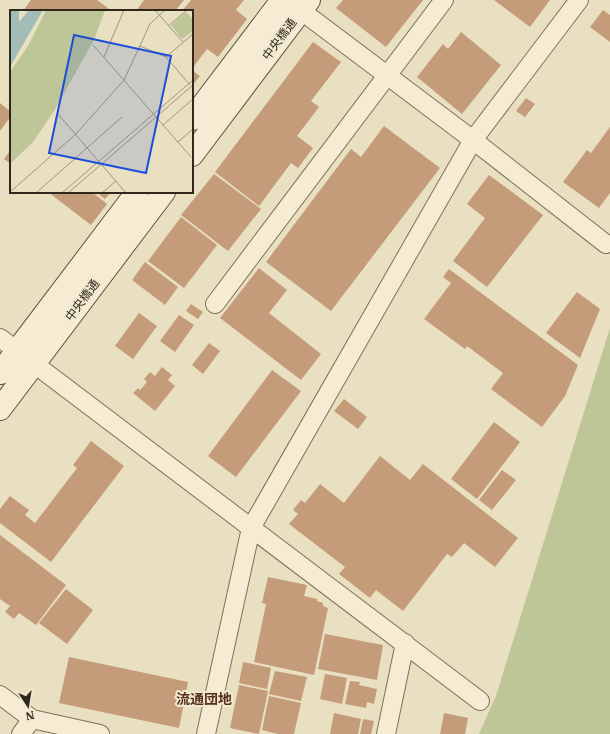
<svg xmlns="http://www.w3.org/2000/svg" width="610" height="734" viewBox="0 0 610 734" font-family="'IBM Plex Serif','Noto Sans JP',serif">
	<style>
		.green { fill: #bec596 }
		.building { fill: #c49c7a }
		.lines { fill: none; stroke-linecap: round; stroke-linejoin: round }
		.street-casing { stroke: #80705a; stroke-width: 20 }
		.secondary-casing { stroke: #62523d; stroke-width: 24 }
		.street { stroke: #f5ecd3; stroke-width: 18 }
		.secondary { stroke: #f5ecd3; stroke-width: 22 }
		.labels { text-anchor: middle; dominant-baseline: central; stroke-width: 4; stroke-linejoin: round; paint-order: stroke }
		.street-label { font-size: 12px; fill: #31281d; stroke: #f1e9cf }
		.quarter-label { font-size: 14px; font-weight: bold; fill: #5a2f21; stroke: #f1e9cf }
		.inset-road { fill: none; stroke: #9f967f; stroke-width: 1 }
		.view { fill: #1d4ed8; fill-opacity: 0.15; stroke: #1d4ed8; stroke-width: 2 }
		.inset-edge { fill: none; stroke: #31281d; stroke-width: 2 }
	</style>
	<rect width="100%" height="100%" fill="#e9dfc1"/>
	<!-- green -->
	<path class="green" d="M610,328V734H479L496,696Z"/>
	<!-- building -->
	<path class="building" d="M31,0H97L112,11H23Z
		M144,0H184L175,11H136Z
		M191,0H244L236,10L247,19L218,57L207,49L194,66L192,64V11H182Z
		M343,0H423L386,47L336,8Z
		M494,0H550L530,27Z
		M603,10L610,15V42L590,27Z
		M461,32L501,65L462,114L417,77L443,44L448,49Z
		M313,42L341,62L311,101L319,107L297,136L313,148L298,168L291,163L259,206L215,172Z
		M192,70L200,76L192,86Z
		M526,98L535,104L525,117L516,111Z
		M0,103L11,112V116L0,131Z
		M384,126L440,168L331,311L266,262L351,149L361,157Z
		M610,127V193L599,208L563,182L587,150L591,153Z
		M11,149V164L4,159Z
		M214,174L261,209L228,251L181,215Z
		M489,175L543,215L487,287L453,261L485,218L467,204Z
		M48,192H92L107,204L91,225Z
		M96,192H111L105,199Z
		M181,217L217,245L184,288L148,261Z
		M145,262L178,287L165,305L132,280Z
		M259,268L287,290L269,313L321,354L301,380L220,318Z
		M449,269L578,365L565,396L542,427L491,389L503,373L467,346L465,349L424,319L451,283L443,277Z
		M577,292L600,309L580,358L546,333Z
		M191,304L203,312L198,319L186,311Z
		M139,313L157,326L133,359L115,346Z
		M179,315L194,325L175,352L160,341Z
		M209,343L220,351L203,374L192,365Z
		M162,367L172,375L168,380L175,386L155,411L133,393L138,388L140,390L147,382L144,379L150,372L155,376Z
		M272,370L301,391L236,477L208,456Z
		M344,399L367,417L358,429L334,411Z
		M494,422L520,442L477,499L451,479Z
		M91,441L124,466L51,562L0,523V509L10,496L29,510L25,515L35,523L77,468L73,465Z
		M380,456L410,480L423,464L518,538L495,567L464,543L452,557L447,554L403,611L376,590L370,598L339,574L345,567L289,524L298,514L293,510L301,500L305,503L320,484L344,503Z
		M502,470L516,480L492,510L479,500Z
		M0,535L66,585L36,625L19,613L14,619L5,612L10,606L0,599Z
		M268,577L307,585L304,596L317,599V601L323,603V606L328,608L314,675L254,662L266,604L262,603Z
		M66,589L93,610L67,644L39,623Z
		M325,634L383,645L377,680L318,669Z
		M69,657L188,682L179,728L59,703Z
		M243,662L271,668L267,689L239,683Z
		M275,671L307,677L301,701L269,694Z
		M325,674L347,678L342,704L320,699Z
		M350,681L360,682L359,685L377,689L374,704L367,702L366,708L345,704Z
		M239,685L268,691L259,734L230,728Z
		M269,696L301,703L294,734H278L262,730Z
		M334,713L361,719L358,734H330Z
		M444,713L468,718L465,734H440Z
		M363,719L374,721L371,734H360Z"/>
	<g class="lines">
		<defs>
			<path id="street" d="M291,3L473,140L606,244
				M215,304L444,0
				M0,338L480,701
				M0,695L32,719L100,734
				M21,734L32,719
				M206,734L251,528L473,140L579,0
				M386,734L405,643"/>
			<path id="secondary" d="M192,119L282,0
				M192,155L309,0
				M0,373L137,192
				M0,409L164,192"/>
		</defs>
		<!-- street casing -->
		<use href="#street" class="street-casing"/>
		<!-- secondary casing -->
		<use href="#secondary" class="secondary-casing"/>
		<!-- street -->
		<use href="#street" class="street"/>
		<!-- secondary -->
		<use href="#secondary" class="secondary"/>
	</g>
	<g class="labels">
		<!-- street labels -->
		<g class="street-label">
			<text transform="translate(279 39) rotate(-53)">中央橋通</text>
			<text transform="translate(82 300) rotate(-53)">中央橋通</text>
		</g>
		<!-- quarter labels -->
		<g class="quarter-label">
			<text x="204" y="699">流通団地</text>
		</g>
	</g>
	<!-- overview -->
	<g transform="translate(10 10)">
		<rect width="183" height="183" fill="#e9dfc1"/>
		<path d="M36,0H95L84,30L44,101L23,132L0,154V62L18,36ZM176,2L183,9V21L172,29L161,15Z" fill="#bec596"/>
		<path d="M0,0H9V12L19,0H33L0,57Z" fill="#a3bcb5"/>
		<path class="inset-road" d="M145,0L173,32M158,16L177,0M83,35L181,147M130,36L156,47L180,75M94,47L114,0M156,47L183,24M48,104L116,183M153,115L183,89M168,132L183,119M0,182L65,125L114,70L140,14L155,0M26,183L112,107M52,183L183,70M58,183L183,75M92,183L106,171"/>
		<path class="view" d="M64,25L161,46L136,163L39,143Z"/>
		<rect width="183" height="183" class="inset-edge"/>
	</g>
	<!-- north arrow -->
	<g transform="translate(28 706) rotate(168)" stroke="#f1e9cf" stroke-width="3" paint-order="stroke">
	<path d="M0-3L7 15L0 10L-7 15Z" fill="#31281d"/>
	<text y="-6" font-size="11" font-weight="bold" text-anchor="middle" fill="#31281d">N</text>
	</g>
</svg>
